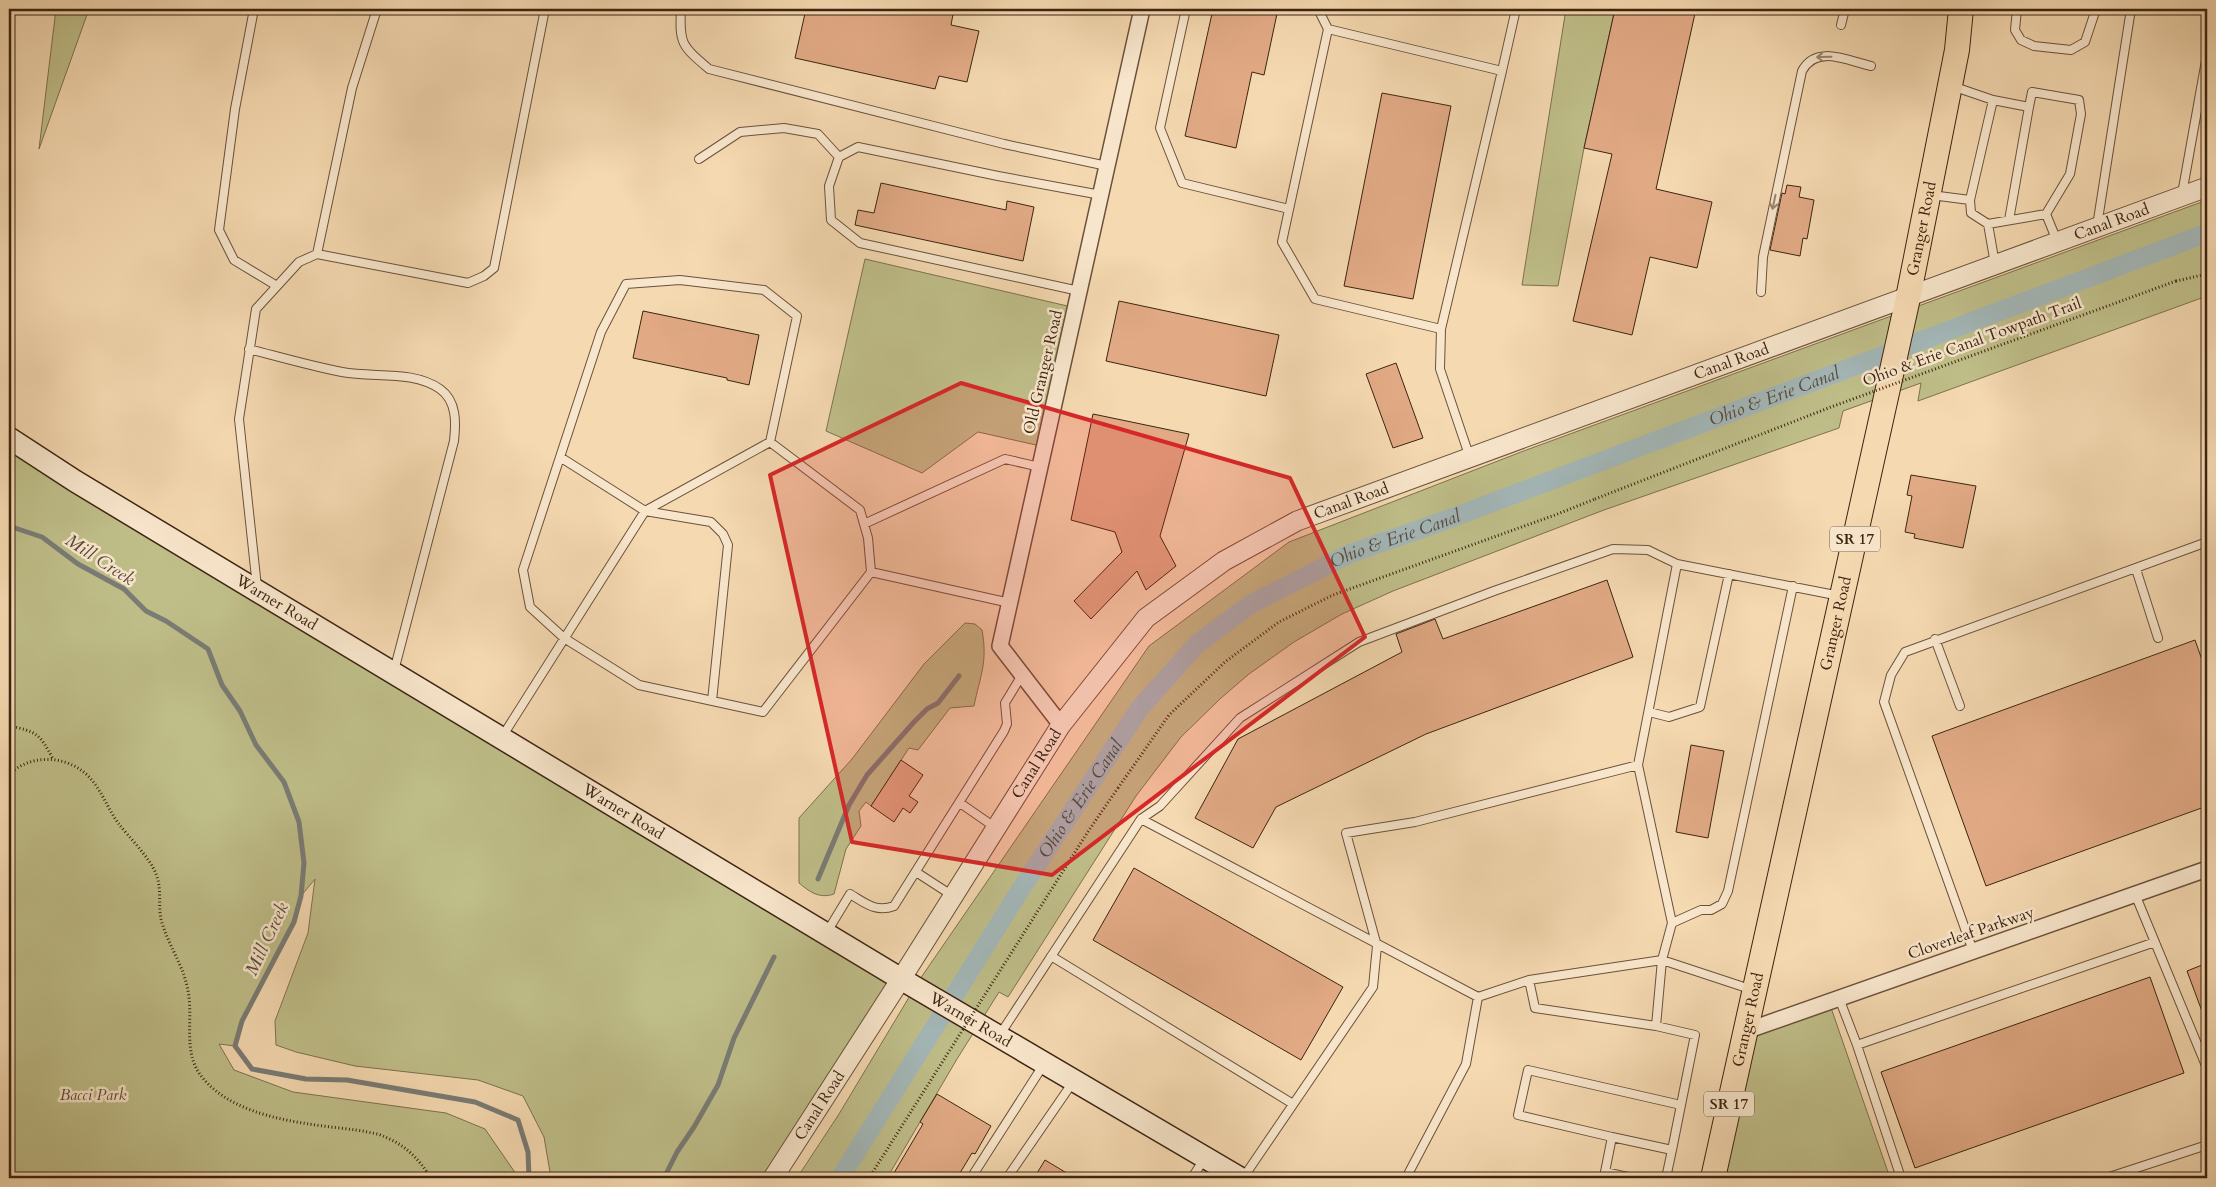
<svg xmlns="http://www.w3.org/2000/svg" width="2216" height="1187" viewBox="0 0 2216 1187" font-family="Cardo,serif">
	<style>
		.green { fill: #bfbe89; stroke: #7e714e }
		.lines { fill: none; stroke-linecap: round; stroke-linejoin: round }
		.stream { stroke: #7a7c76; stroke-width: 5 }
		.canal { stroke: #a3b7b8; stroke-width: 19 }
		.building { fill: #e1aa85; stroke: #3d2412 }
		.service-casing { stroke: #6b513a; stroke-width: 10 }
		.minor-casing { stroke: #6b513a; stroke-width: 18 }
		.tertiary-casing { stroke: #6b513a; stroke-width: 21 }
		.secondary-casing { stroke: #3d2412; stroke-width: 24 }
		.primary-casing { stroke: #3d2412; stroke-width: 26 }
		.path { stroke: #3d2412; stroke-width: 3; stroke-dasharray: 1 2.5; stroke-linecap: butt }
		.service { stroke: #f8e6cc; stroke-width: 8 }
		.minor { stroke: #f8e6cc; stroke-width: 15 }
		.tertiary { stroke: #f8e6cc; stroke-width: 19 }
		.secondary { stroke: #f8e6cc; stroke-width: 21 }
		.primary { stroke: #f5d9b1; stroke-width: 24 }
		.path-bridge { stroke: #3d2412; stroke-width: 3; stroke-dasharray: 1 2.5; stroke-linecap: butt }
		.oneway { stroke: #9a856f }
		.marked { fill: #d62828; fill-opacity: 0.2; stroke: #d62828; stroke-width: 4; stroke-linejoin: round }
		.labels { text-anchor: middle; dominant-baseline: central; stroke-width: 5; stroke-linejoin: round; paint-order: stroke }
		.shield { fill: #f8e6cc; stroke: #755e4a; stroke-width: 1 }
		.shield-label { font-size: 15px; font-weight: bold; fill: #3d2412 }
		.street-label { font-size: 16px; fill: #3d2412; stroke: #f8e6cc }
		.park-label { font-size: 16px; font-style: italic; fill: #5e4a30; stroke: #f8e6cc }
		.water-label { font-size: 18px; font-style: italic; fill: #56493c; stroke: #f8e6cc }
	</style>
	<rect width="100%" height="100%" fill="#f5d9b1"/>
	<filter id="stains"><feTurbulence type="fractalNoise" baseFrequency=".004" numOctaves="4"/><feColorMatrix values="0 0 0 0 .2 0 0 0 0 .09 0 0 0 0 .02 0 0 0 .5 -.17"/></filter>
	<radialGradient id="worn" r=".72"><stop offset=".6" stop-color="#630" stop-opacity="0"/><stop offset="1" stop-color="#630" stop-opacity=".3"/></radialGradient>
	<!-- green -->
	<path class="green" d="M56,9H89L39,149Z
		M1566,9H1615L1584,148L1558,286L1522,285Z
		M2207,200V296L1918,401L1921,383L1843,411L1839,428L1604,510L1393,591L1342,614L1294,642L1249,674L1221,698L1181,737L1136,796L1008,997L999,992L957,1059L887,1178H797L839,1114L920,979L1149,646L1289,542L1521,452Z
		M865,259L1076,308L1045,447L978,432L922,473L826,431Z
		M9,438L901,979L773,1178H551L544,1137L523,1096L478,1080L355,1066L296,1052L276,1045L275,1021L308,933L315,879L301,896L294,922L242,1021L235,1046L219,1044L234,1070L293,1092L446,1113L485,1129L514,1171V1178H9Z
		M965,623L975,624L982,630C988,663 980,676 974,706L950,708L918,750L909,748L871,806L866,802L859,811L861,826L846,849L834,894C819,899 810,892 799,883V818L852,759L924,664Z
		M1829,1002L1890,1178H1713L1746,1031Z"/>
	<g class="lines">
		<!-- stream -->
		<path class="stream" d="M9,526L42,537L78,564L124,589L146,611L166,621L208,649L222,685L240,711L256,745L284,782L299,822L304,863L301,896L294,922L242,1021L235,1046L252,1069L306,1079L347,1080L475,1102L518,1120L528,1152L529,1178
			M818,879L849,805L867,775L914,722L927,709L938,703L959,676
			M664,1178L677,1152L694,1127L718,1085L734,1038L774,957"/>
		<!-- canal -->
		<path class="canal" id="s1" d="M840,1178L1021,889L1140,708L1197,644L1251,604L1349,554L1438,523L2207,233"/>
	</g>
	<!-- building -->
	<path class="building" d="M806,9H954L951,25L979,31L967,82L939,76L935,89L795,58Z
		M1213,9H1278L1264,75L1252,72L1236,148L1185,136Z
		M1615,9H1696L1656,189L1712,202L1697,268L1650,257L1632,335L1573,321L1612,154L1584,148Z
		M1382,93L1451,106L1413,299L1344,286Z
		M881,183L1006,210L1007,201L1034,207L1023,261L855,225L858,210L874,213Z
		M1787,185L1801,187L1799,197L1814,200L1807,239L1803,238L1800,256L1770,250L1782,193L1785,194Z
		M1119,301L1279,335L1266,396L1106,361Z
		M643,311L759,335L749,385L727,380V378L633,358Z
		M1396,363L1423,438L1393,448L1366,374Z
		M1093,414L1189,434L1160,536L1176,566L1146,590L1137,571L1091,619L1074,601L1122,552L1115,532L1071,520Z
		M1911,475L1976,486L1963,548L1914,538L1915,534L1905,532L1912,496L1907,495Z
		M1607,580L1633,657L1426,734L1276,807L1253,848L1195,818L1238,739L1402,652L1396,634L1435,619L1443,639Z
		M2195,640L2207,674V806L1986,886L1932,736Z
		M1691,745L1724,751L1708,838L1676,832Z
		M901,760L923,775L909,796L918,802L910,813L903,808L894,822L871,806Z
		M1134,868L1343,987L1301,1060L1093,940Z
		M2207,963V1022H2206L2187,971Z
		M2150,977L2184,1073L1915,1168L1881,1072Z
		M937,1094L991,1126L975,1154L972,1153L957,1178H891L923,1124L920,1122Z
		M1045,1160L1075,1178H1034Z"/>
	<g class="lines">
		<defs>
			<path id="service" d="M254,9L235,109L219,230L234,260L277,286
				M681,9C679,44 682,46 709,69L1004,144L1107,166
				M1129,9L1142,12
				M1186,9L1160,128L1182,183L1289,209
				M1318,9L1328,29
				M2017,9L2015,30L2021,40L2034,46L2071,50L2085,42L2096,9
				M1841,25L1845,9
				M1502,71L1516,9
				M1952,86L1993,100L1970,200L1971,213L1988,224
				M1993,100L2029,107L2032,92L2079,100L2081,114L2070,174L2046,214
				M699,159L740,132L784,128L818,134L839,157
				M2182,194L2207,55
				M1931,195L1970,200
				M2009,220L2029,107
				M2097,226L2131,9
				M317,254L468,283L484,276L494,268L545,9
				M1995,264L1988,224L2046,214L2057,241
				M1079,291L860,243L831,220L829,186L839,157L858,147L998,176L1101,195
				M1761,292L1763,257L1802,71C1816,44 1848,61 1871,66
				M1441,329L1315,299L1282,242L1328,29L1502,71L1441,329L1440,369L1470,458
				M249,349C280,357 311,366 342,372C374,378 413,370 440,389C457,401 456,423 454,441L394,671
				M560,457L645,511L711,522L723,534L728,545L712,701
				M864,524L1005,459L1040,467
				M1677,564L1840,596
				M2136,569L2158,638
				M871,572L868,538L860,510L770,442L797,316L764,290L680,280L626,284L601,332L523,570L530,607L564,638L639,685L763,712L871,572L1010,603
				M257,587L239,419L256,309L299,262L317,254L352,88L377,9
				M1935,639L1960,706
				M1649,712L1669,717L1700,707L1729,574
				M502,737L645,511L770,442
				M1638,765L1672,923
				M960,803L996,828
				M1141,819L1478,997
				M916,872L953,896
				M2135,894L2207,1068
				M827,932L850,894C865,903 876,913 894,906L1004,731L1007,724L1005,703L1022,675
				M1973,951L1884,702L1891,675L1905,652L2207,542
				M1051,956L1293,1104
				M1529,980L1535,1008L1656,1026
				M1753,990L1662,960L1672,923L1701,910H1711L1722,904L1728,891L1793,586
				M1839,998L1857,1045L2155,942
				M999,1036L1141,819L1160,806L1240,718L1359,642L1494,591L1613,549L1648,550L1677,564L1638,765L1415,822L1346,833L1377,946L1373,987L1243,1178
				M1857,1045L1901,1178
				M1612,1137L1518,1115L1528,1070L1681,1105L1672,1150
				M971,1178L1044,1064
				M1007,1178L1073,1082
				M1192,1178L1204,1159
				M1406,1178L1466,1064L1478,997L1529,980L1662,960L1656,1026L1695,1035L1681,1105
				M1632,1178L1605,1172L1612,1137L1672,1150L1666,1178
				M2106,1178L2207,1145"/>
			<path id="minor" d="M1061,725L1000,646L1142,9
				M1746,1031L2207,869"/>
			<g id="tertiary">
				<path id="s2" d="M773,1178L901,979L1061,725L1146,618L1224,561L1297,521L2207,187"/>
			</g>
			<g id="secondary">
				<path id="s3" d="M9,438L75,481L901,979L1240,1178"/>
			</g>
			<g id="primary">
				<path id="s4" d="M1713,1178L1908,298L1957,50L1961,9"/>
			</g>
		</defs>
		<!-- service casing -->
		<use href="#service" class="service-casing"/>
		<!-- minor casing -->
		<use href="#minor" class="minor-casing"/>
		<!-- tertiary casing -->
		<use href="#tertiary" class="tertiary-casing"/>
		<!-- secondary casing -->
		<use href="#secondary" class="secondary-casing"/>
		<!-- primary casing -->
		<use href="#primary" class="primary-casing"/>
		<!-- path -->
		<path class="path" d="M2176,281L2207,274
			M9,726C36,731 40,734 53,759
			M9,774C32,753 69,755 90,778C102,791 108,809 118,823C129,837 150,858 156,874C162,889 158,905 161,919C167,943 182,963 187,986C195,1017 181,1051 202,1077C235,1119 308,1124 356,1130C364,1131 371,1133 378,1134C404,1144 416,1155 431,1178
			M1118,788L1169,715L1225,662L1279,622L1333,595L1555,515L1595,499"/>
		<!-- service -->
		<use href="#service" class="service"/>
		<!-- minor -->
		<use href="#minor" class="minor"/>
		<!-- tertiary -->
		<use href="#tertiary" class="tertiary"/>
		<!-- secondary -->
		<use href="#secondary" class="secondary"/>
		<!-- primary -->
		<use href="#primary" class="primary"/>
		<!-- path-bridge -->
		<path class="path-bridge" d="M1595,499L1831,407L2176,281
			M869,1178L1089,830L1118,788"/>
	</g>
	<!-- one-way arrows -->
	<defs><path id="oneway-shaft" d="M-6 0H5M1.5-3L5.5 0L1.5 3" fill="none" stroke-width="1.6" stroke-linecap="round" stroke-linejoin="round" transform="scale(1.25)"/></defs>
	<g class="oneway">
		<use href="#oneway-shaft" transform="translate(1824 57) rotate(179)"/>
		<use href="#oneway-shaft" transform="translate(1774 202) rotate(102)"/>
	</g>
	<!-- marked area -->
	<path class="marked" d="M961,383L1290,478L1365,637L1052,875L852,842L770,475Z"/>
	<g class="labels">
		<!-- shield labels -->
		<g class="shield">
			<rect x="1830" y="526.5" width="50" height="25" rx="4"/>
			<rect x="1704" y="1091.5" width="50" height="25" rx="4"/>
		</g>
		<g class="shield-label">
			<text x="1855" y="539">SR 17</text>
			<text x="1729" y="1104">SR 17</text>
		</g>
		<!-- street labels -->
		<g class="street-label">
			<text stroke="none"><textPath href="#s2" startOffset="1721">Canal Road</textPath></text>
			<text stroke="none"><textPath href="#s4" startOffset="972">Granger Road</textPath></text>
			<text transform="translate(1972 342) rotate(-20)">Ohio &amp; Erie Canal Towpath Trail</text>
			<text stroke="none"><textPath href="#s2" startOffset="1316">Canal Road</textPath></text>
			<text transform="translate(1043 372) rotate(-77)">Old Granger Road</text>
			<text stroke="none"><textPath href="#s2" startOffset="911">Canal Road</textPath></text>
			<text stroke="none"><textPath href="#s3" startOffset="314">Warner Road</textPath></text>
			<text stroke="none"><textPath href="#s4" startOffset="568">Granger Road</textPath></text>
			<text stroke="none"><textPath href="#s2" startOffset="491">Canal Road</textPath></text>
			<text stroke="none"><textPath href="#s3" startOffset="719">Warner Road</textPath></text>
			<text transform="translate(1971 933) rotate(-19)">Cloverleaf Parkway</text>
			<text stroke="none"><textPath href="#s3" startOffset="1124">Warner Road</textPath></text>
			<text stroke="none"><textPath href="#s4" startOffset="162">Granger Road</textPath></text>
			<text stroke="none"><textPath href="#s2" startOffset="86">Canal Road</textPath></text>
		</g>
		<!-- park labels -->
		<g class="park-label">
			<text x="93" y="1095">Bacci Park</text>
		</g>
		<!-- water labels -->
		<g class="water-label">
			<text stroke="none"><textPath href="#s1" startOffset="1274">Ohio &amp; Erie Canal</textPath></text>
			<text stroke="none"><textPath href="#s1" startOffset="869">Ohio &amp; Erie Canal</textPath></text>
			<text transform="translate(100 560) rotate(33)">Mill Creek</text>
			<text stroke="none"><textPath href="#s1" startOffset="449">Ohio &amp; Erie Canal</textPath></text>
			<text transform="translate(267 939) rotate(-65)">Mill Creek</text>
		</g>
	</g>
	<!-- margin -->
	<rect width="2216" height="1187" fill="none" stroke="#f5d9b1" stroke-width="30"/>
	<rect x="10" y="10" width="2196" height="1167" fill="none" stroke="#3d2412" stroke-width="2.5"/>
	<rect x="15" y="15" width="2186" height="1157" fill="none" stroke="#3d2412"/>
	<rect width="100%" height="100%" filter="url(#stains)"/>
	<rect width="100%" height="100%" fill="url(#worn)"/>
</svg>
